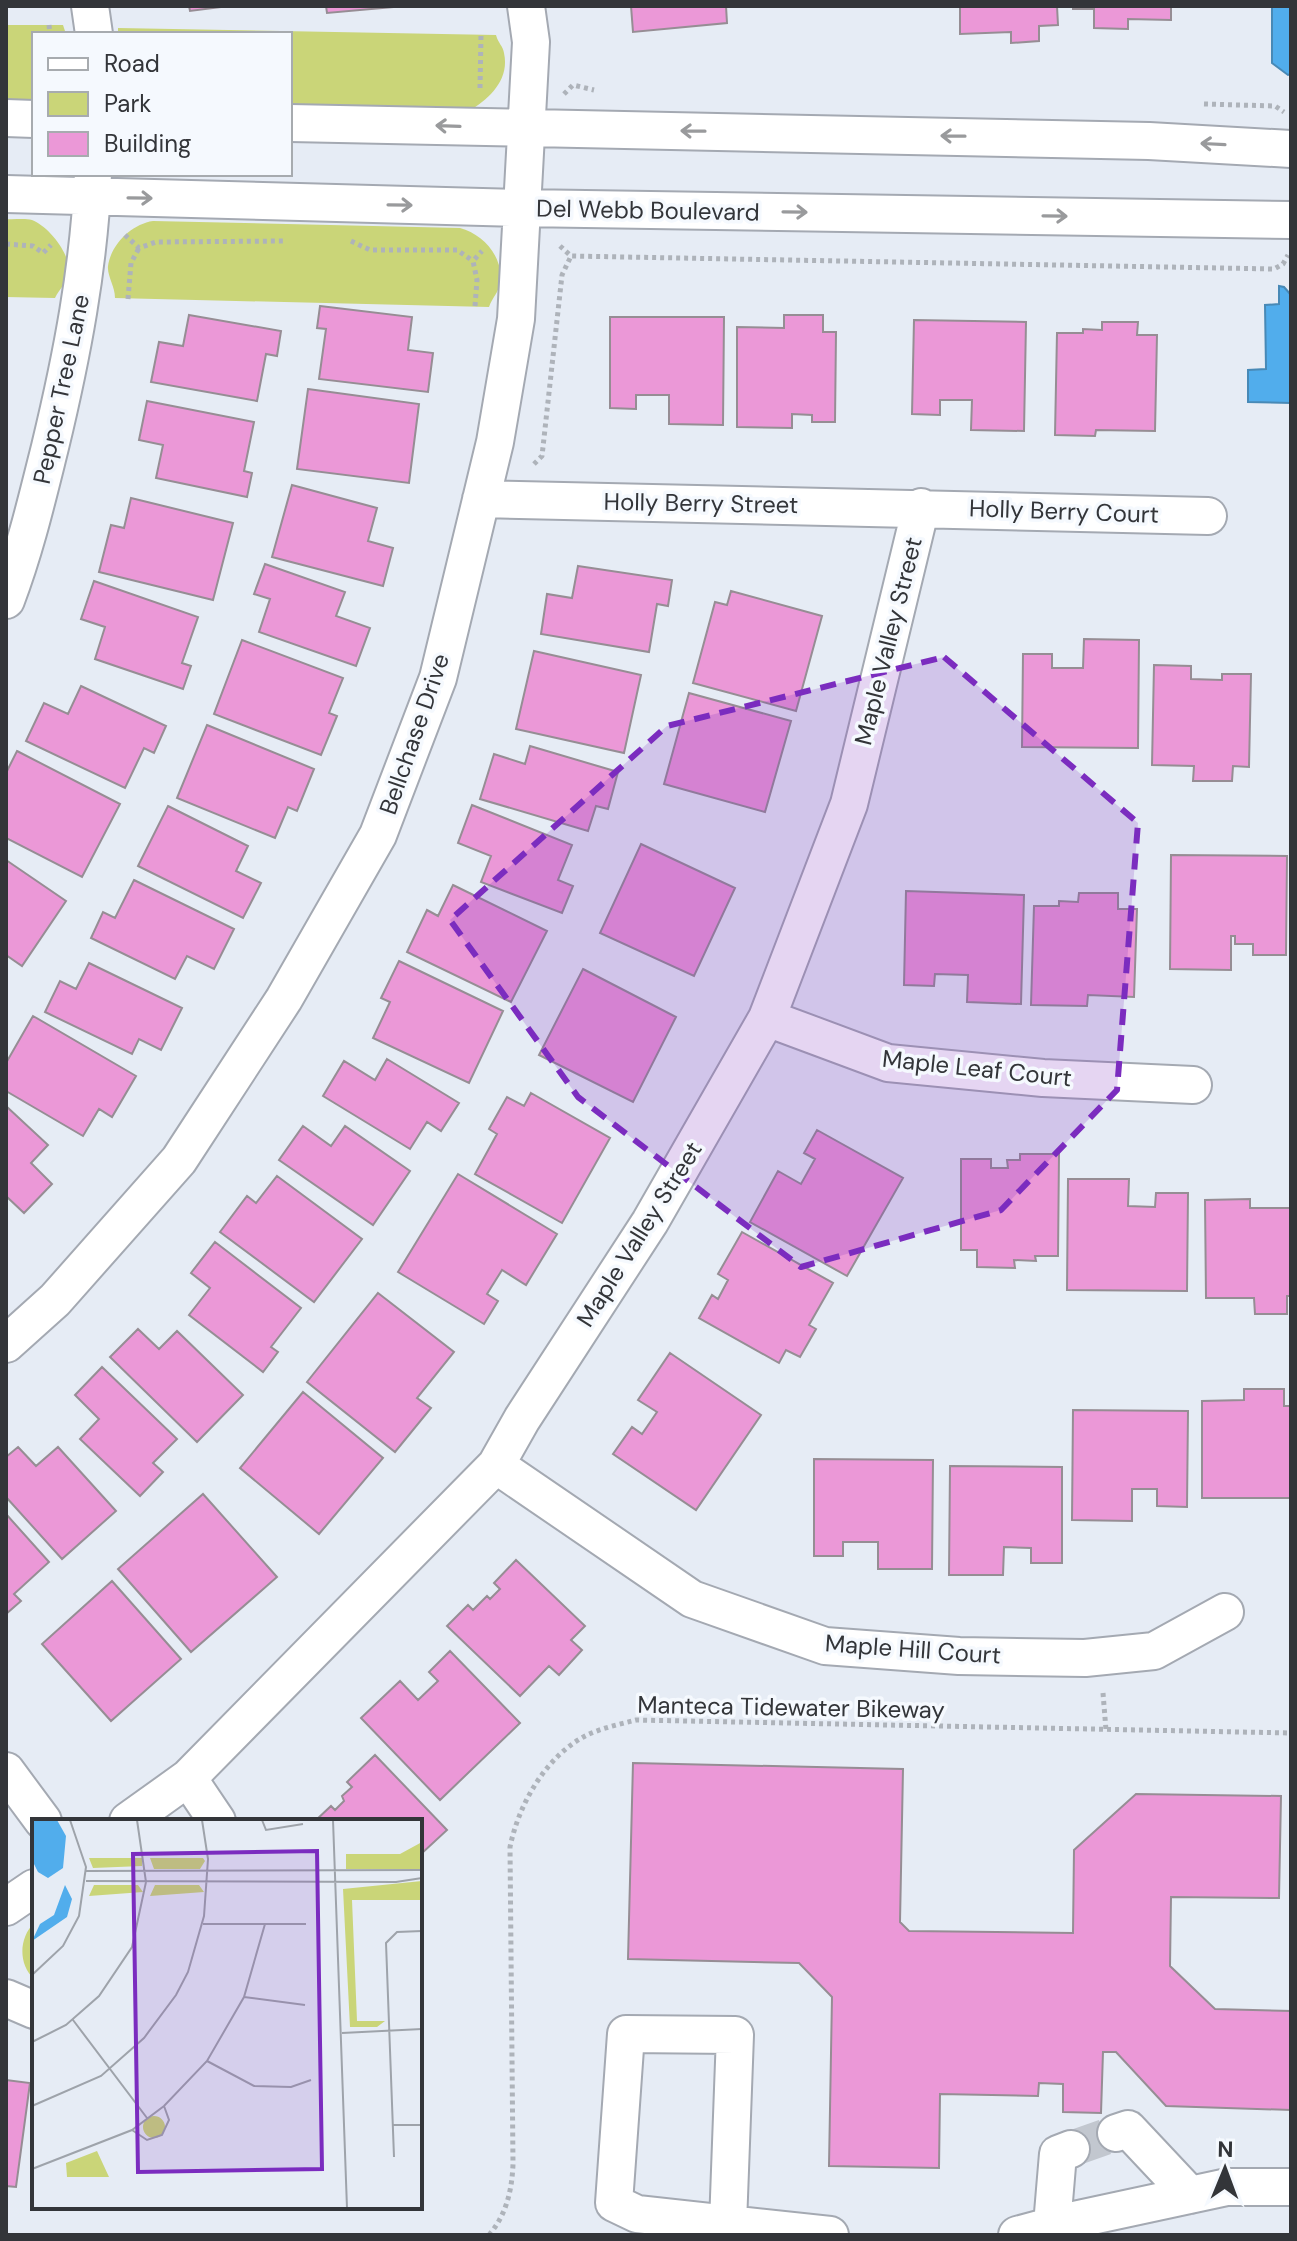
<svg xmlns="http://www.w3.org/2000/svg" width="1297" height="2241" viewBox="0 0 1297 2241" font-family="'DM Sans',sans-serif">
	<style>
		.green { fill: #cad578 }
		.water { fill: #51adec; stroke: #4889b6; stroke-width: 2 }
		.building { fill: #eb98d7; stroke: #968d94; stroke-width: 2 }
		.lines { fill: none; stroke-linecap: round; stroke-linejoin: round }
		.minor-tunnel { stroke: #c2c7cf; stroke-width: 36; stroke-dasharray: 36 18; stroke-linecap: butt }
		.minor-casing { stroke: #a4a9b2; stroke-width: 40 }
		.path { stroke: #aeb3ba; stroke-width: 5; stroke-dasharray: 4 4; stroke-linecap: butt }
		.minor { stroke: #fff; stroke-width: 36 }
		.oneway { stroke: #999a9c }
		.marked { fill: #7b2cbf; fill-opacity: 0.2; stroke: #7b2cbf; stroke-width: 6; stroke-dasharray: 16 10; stroke-linejoin: round }
		.labels { text-anchor: middle; dominant-baseline: central; stroke-width: 7; stroke-linejoin: round; paint-order: stroke }
		.street-label { font-size: 24px; fill: #333539; stroke: #f5f9fe }
		.inset-road { fill: none; stroke: #9ea3aa; stroke-width: 2 }
		.view { fill: #7b2cbf; fill-opacity: 0.15; stroke: #7b2cbf; stroke-width: 4 }
		.inset-edge { fill: none; stroke: #333539; stroke-width: 4 }
	</style>
	<rect width="100%" height="100%" fill="#e6ecf5"/>
	<!-- green -->
	<path class="green" d="M6,25H63L66,34H34V103L6,104Z
		M118,28L496,35C498,43 503,46 504,53C510,80 489,99 469,111L290,108V34H118Z
		M6,219C14,220 24,218 32,220C48,226 69,252 69,270C70,280 59,289 55,298L6,297Z
		M153,221L460,228C483,234 504,257 500,283C499,292 492,298 489,307L115,298C115,286 107,276 108,266C111,244 132,224 153,221Z
		M34,1923V1979C18,1964 19,1938 34,1923Z"/>
	<!-- water -->
	<path class="water" d="M1272,6H1291V74L1288,75L1272,63Z
		M1279,286L1284,287L1291,295V403L1248,402V370L1266,369L1265,305L1279,304Z"/>
	<!-- building -->
	<path class="building" d="M189,6H229L190,11Z
		M326,6H405L327,13Z
		M631,6H726L727,23L633,32Z
		M960,6H1057L1058,25L1039,26V41L1011,43V32L960,34Z
		M1073,6H1171V20L1128,19V29L1094,28V9H1073Z
		M320,306L412,317L408,350L433,353L428,392L319,379L326,329L317,328Z
		M189,315L281,331L277,356L266,354L257,401L151,382L159,342L183,346Z
		M784,315H823V332H836L835,422H812V415L792,414V428L737,427V327L784,328Z
		M610,317H724L723,425L669,424V395H636V409L610,408Z
		M914,320L1026,322L1024,431L971,430L972,400H940V415L912,414Z
		M1102,322H1138L1137,335H1157L1155,431L1096,430L1095,436L1055,435L1057,333H1083V329L1102,330Z
		M308,389L419,404L409,483L297,469Z
		M147,401L254,422L244,471L252,473L247,497L156,478L163,445L139,440Z
		M292,485L377,508L368,541L393,548L383,586L272,557Z
		M131,498L233,523L213,600L99,572L111,525L124,528Z
		M265,564L345,592L336,616L370,628L356,666L259,632L270,599L254,594Z
		M578,566L672,580L668,606L657,604L649,652L541,634L547,594L572,598Z
		M94,581L198,617L182,663L191,666L183,689L95,659L105,627L81,619Z
		M731,591L822,616L796,711L693,683L715,602L727,605Z
		M1084,639L1139,640L1138,748L1022,747L1023,654H1052V668H1083Z
		M242,640L343,678L329,713L337,716L321,755L214,714Z
		M534,651L641,675L624,753L516,729Z
		M1154,665L1191,666V679L1222,680V674H1251L1249,767L1233,766L1232,781H1193L1194,766L1152,765Z
		M81,686L166,726L154,753L144,748L125,788L26,741L44,703L68,714Z
		M689,693L791,721L765,812L664,784Z
		M207,725L314,769L297,811L288,807L275,838L177,798Z
		M530,746L618,772L608,809L596,806L588,831L480,799L494,754L525,764Z
		M17,751L120,804L82,877L6,838V773Z
		M472,805L572,845L558,880L573,886L562,913L481,882L491,856L458,843Z
		M168,806L248,846L236,871L261,883L243,918L138,866Z
		M641,844L735,888L694,976L600,933Z
		M1171,855L1287,856L1286,955H1253V944H1235V936H1231V970L1170,969Z
		M6,860L66,901L22,966L6,955Z
		M134,880L234,929L214,969L187,956L175,979L91,938L103,912L115,918Z
		M453,885L547,931L511,1002L407,952L427,910L438,916Z
		M906,891L1024,895L1021,1004L967,1002L968,975L935,974L934,986L904,985Z
		M1079,893H1118V909H1137L1134,997L1088,995L1087,1006L1031,1005L1034,906H1059V901L1078,902Z
		M399,961L503,1011L469,1083L373,1038L390,1002L381,998Z
		M89,963L182,1008L161,1050L139,1039L132,1054L45,1012L60,981L76,989Z
		M583,969L676,1017L633,1102L539,1055Z
		M33,1016L136,1076L112,1117L99,1109L83,1136L6,1091V1063Z
		M387,1059L459,1103L441,1131L427,1122L410,1149L323,1096L344,1061L375,1080Z
		M531,1093L610,1138L562,1223L475,1174L497,1134L489,1129L507,1097L524,1106Z
		M6,1106L48,1145L31,1163L52,1184L24,1213L6,1196Z
		M303,1126L331,1146L345,1126L410,1171L373,1225L279,1160Z
		M817,1130L903,1178L847,1276L750,1222L778,1171L801,1184L815,1159L804,1153Z
		M1020,1154H1059L1058,1256H1035L1036,1261L1014,1260L1015,1268L977,1267V1250H961V1159H991V1168H1008L1007,1160H1020Z
		M458,1174L557,1234L526,1285L502,1270L487,1294L498,1301L484,1324L398,1272Z
		M277,1176L362,1239L314,1302L220,1232L247,1196L256,1203Z
		M1068,1179H1129L1128,1206L1155,1207L1156,1193H1188L1187,1291L1067,1290Z
		M1250,1199V1208H1291V1296H1287V1314H1255L1254,1298H1206L1205,1200Z
		M742,1232L833,1283L809,1325L816,1329L800,1357L786,1350L779,1363L699,1318L712,1295L718,1299L728,1280L718,1274Z
		M215,1242L301,1308L271,1347L278,1352L263,1372L189,1315L210,1288L191,1273Z
		M378,1293L454,1352L417,1398L431,1408L395,1452L307,1382Z
		M138,1329L159,1349L177,1331L243,1395L197,1442L110,1357Z
		M670,1353L761,1415L696,1510L613,1454L632,1427L642,1434L657,1412L638,1400Z
		M102,1367L177,1439L153,1463L163,1472L140,1496L80,1439L99,1419L75,1395Z
		M1244,1389H1284V1406H1291V1498H1202V1401L1244,1400Z
		M303,1392L383,1458L319,1534L240,1468Z
		M1073,1410L1188,1411L1187,1507L1157,1506V1489H1132V1521L1072,1520Z
		M18,1447L36,1466L58,1447L116,1511L62,1559L6,1497V1457Z
		M814,1459L933,1460L932,1569H878V1542H843V1556H814Z
		M950,1466L1062,1467V1563H1031V1548L1004,1547L1003,1575H949Z
		M203,1494L277,1577L191,1652L118,1569Z
		M6,1514L49,1562L14,1594L21,1601L6,1614Z
		M516,1560L585,1626L571,1640L582,1650L559,1675L549,1666L520,1696L447,1626L468,1605L473,1610L487,1596L490,1599L500,1589L494,1583Z
		M112,1581L181,1659L111,1721L42,1644Z
		M450,1651L520,1723L440,1800L361,1718L400,1681L418,1700L438,1681L429,1672Z
		M375,1755L447,1830L420,1855V1821H315L331,1806L335,1810L344,1801L342,1796L352,1787L347,1782Z
		M633,1763L903,1769L900,1922L909,1931L1073,1933L1074,1850L1136,1794L1281,1796L1279,1898L1171,1897L1170,1966L1215,2009L1291,2011V2110L1166,2106L1116,2052H1103L1101,2113L1063,2112V2084L1039,2083L1038,2096L940,2094L939,2168L829,2166L832,1997L799,1963L628,1959Z
		M6,2080L30,2083L16,2187L6,2186Z"/>
	<g class="lines">
		<!-- minor-tunnel -->
		<path class="minor-tunnel" d="M1071,2149L1116,2133"/>
		<defs>
			<path id="minor" d="M90,6L94,34
				M6,118L34,119
				M290,123L1149,141L1291,149
				M6,194L521,208L1291,220
				M481,499L1208,516
				M6,600C25,550 37,499 50,447C72,356 89,267 93,174
				M767,1018L888,1063L1043,1078L1193,1085
				M6,1344L55,1300L179,1160L284,999L378,835L438,678L495,442L516,319L531,42L526,6
				M496,1465L692,1599L825,1646L959,1656L1085,1658L1154,1651L1225,1612
				M6,1771L43,1821
				M188,1778L217,1821
				M128,1821L188,1778L496,1465L522,1419L650,1222L767,1018L849,804L921,507
				M6,1907L34,1888
				M6,1998L34,2010
				M1116,2133L1128,2129L1190,2195
				M728,2224L735,2035L626,2034L614,2203L637,2214L830,2235
				M1052,2225L1058,2154L1071,2149
				M1017,2235L1069,2221L1227,2187H1291"/>
		</defs>
		<!-- minor casing -->
		<use href="#minor" class="minor-casing"/>
		<!-- path -->
		<path class="path" d="M49,25L50,34
			M480,88L481,35
			M564,94L573,85L594,90
			M1204,104L1275,106L1284,112
			M125,235L139,248L156,242L285,241
			M351,241L370,250H457L473,261
			M6,244L33,246L43,253L51,245
			M560,246L571,256L1274,269L1283,264L1288,255
			M128,299L131,263L139,248
			M475,306L477,280L473,261L482,251
			M534,464L542,456L562,275L571,256
			M1103,1693L1106,1730
			M489,2235C506,2215 512,2191 513,2164L510,1847C519,1803 547,1755 587,1735C602,1728 620,1724 636,1720L1291,1733"/>
		<!-- minor -->
		<use href="#minor" class="minor"/>
	</g>
	<!-- one-way arrows -->
	<defs><path id="oneway-shaft" d="M-6 0H5M1.5-3L5.5 0L1.5 3" fill="none" stroke-width="1.6" stroke-linecap="round" stroke-linejoin="round" transform="scale(2)"/></defs>
	<g class="oneway">
		<use href="#oneway-shaft" transform="translate(448 126) rotate(-178)"/>
		<use href="#oneway-shaft" transform="translate(693 131) rotate(-179)"/>
		<use href="#oneway-shaft" transform="translate(953 136) rotate(-179)"/>
		<use href="#oneway-shaft" transform="translate(1213 144) rotate(-177)"/>
		<use href="#oneway-shaft" transform="translate(140 198) rotate(1)"/>
		<use href="#oneway-shaft" transform="translate(400 205) rotate(1)"/>
		<use href="#oneway-shaft" transform="translate(795 212) rotate(1)"/>
		<use href="#oneway-shaft" transform="translate(1055 216) rotate(1)"/>
	</g>
	<!-- marked area -->
	<path class="marked" d="M944,657L1138,823L1117,1090L1001,1210L801,1267L578,1097L450,920L667,726Z"/>
	<g class="labels">
		<!-- street labels -->
		<g class="street-label">
			<text transform="translate(648 210) rotate(1)">Del Webb Boulevard</text>
			<text transform="translate(61 389) rotate(-78)">Pepper Tree Lane</text>
			<text transform="translate(701 503) rotate(1)">Holly Berry Street</text>
			<text transform="translate(1064 511) rotate(2)">Holly Berry Court</text>
			<text transform="translate(888 641) rotate(-76)">Maple Valley Street</text>
			<text transform="translate(414 734) rotate(-71)">Bellchase Drive</text>
			<text transform="translate(977 1068) rotate(6)">Maple Leaf Court</text>
			<text transform="translate(639 1234) rotate(-58)">Maple Valley Street</text>
			<text transform="translate(913 1649) rotate(4)">Maple Hill Court</text>
			<text transform="translate(791 1707) rotate(1)">Manteca Tidewater Bikeway</text>
		</g>
	</g>
	<!-- overview -->
	<g transform="translate(32 1819)">
		<rect width="390" height="390" fill="#e6ecf5"/>
		<path d="M390,23V50H314V35H368ZM57,39H110V47L61,49ZM118,39H171L173,42L168,50H122ZM390,62V81H320L325,202H353L345,208H318L311,70ZM62,66H106L111,73L57,77ZM123,66H167L172,73L118,77ZM111 308a11 11 0 1 1 22 0a11 11 0 1 1-22 0ZM65,332L77,358H35L34,344Z" fill="#cad578"/>
		<path d="M0,1H25L34,17L31,49L16,59L6,53L0,41ZM33,66L40,80L35,98L0,122L8,105L22,96Z" fill="#51adec"/>
		<path class="inset-road" d="M230,1L234,11L271,5M301,1L315,389M54,52L390,51M54,62L364,63L390,59M171,105H274M0,156L31,127L47,97L54,48L38,1M212,178L273,186M41,201L115,299M310,214L390,210M0,223L34,206L67,177L100,128L114,63L105,1M175,242L222,267L259,268L279,261M0,287L69,257L112,219L144,176L156,153L172,97L176,40L170,1M361,306H390M100,311L115,321L130,316L137,301L132,287M362,338L354,124L365,113L390,112M0,350L100,311L132,287L175,242L212,178L233,105"/>
		<path class="view" d="M285,32L290,350L106,353L101,35Z"/>
		<rect width="390" height="390" class="inset-edge"/>
	</g>
	<!-- border -->
	<rect width="1297" height="2241" fill="none" stroke="#333539" stroke-width="16"/>
	<!-- legend -->
	<rect x="32" y="32" width="260" height="144" fill="#f5f9fe" stroke="#a7abaf" stroke-width="2"/>
	<rect x="48" y="58" width="40" height="12" fill="#ffffff" stroke="#a7abaf" stroke-width="2"/>
	<text x="104" y="72" font-size="24" fill="#333539">Road</text>
	<rect x="48" y="92" width="40" height="24" fill="#cad578" stroke="#a7abaf" stroke-width="2"/>
	<text x="104" y="112" font-size="24" fill="#333539">Park</text>
	<rect x="48" y="132" width="40" height="24" fill="#eb98d7" stroke="#a7abaf" stroke-width="2"/>
	<text x="104" y="152" font-size="24" fill="#333539">Building</text>
	<!-- north arrow -->
	<g transform="translate(1225 2169) rotate(1)" stroke="#f5f9fe" stroke-width="6" paint-order="stroke">
	<path d="M0-6L14 30L0 20L-14 30Z" fill="#333539"/>
	<text y="-12" font-size="22" font-weight="bold" text-anchor="middle" fill="#333539">N</text>
	</g>
</svg>
